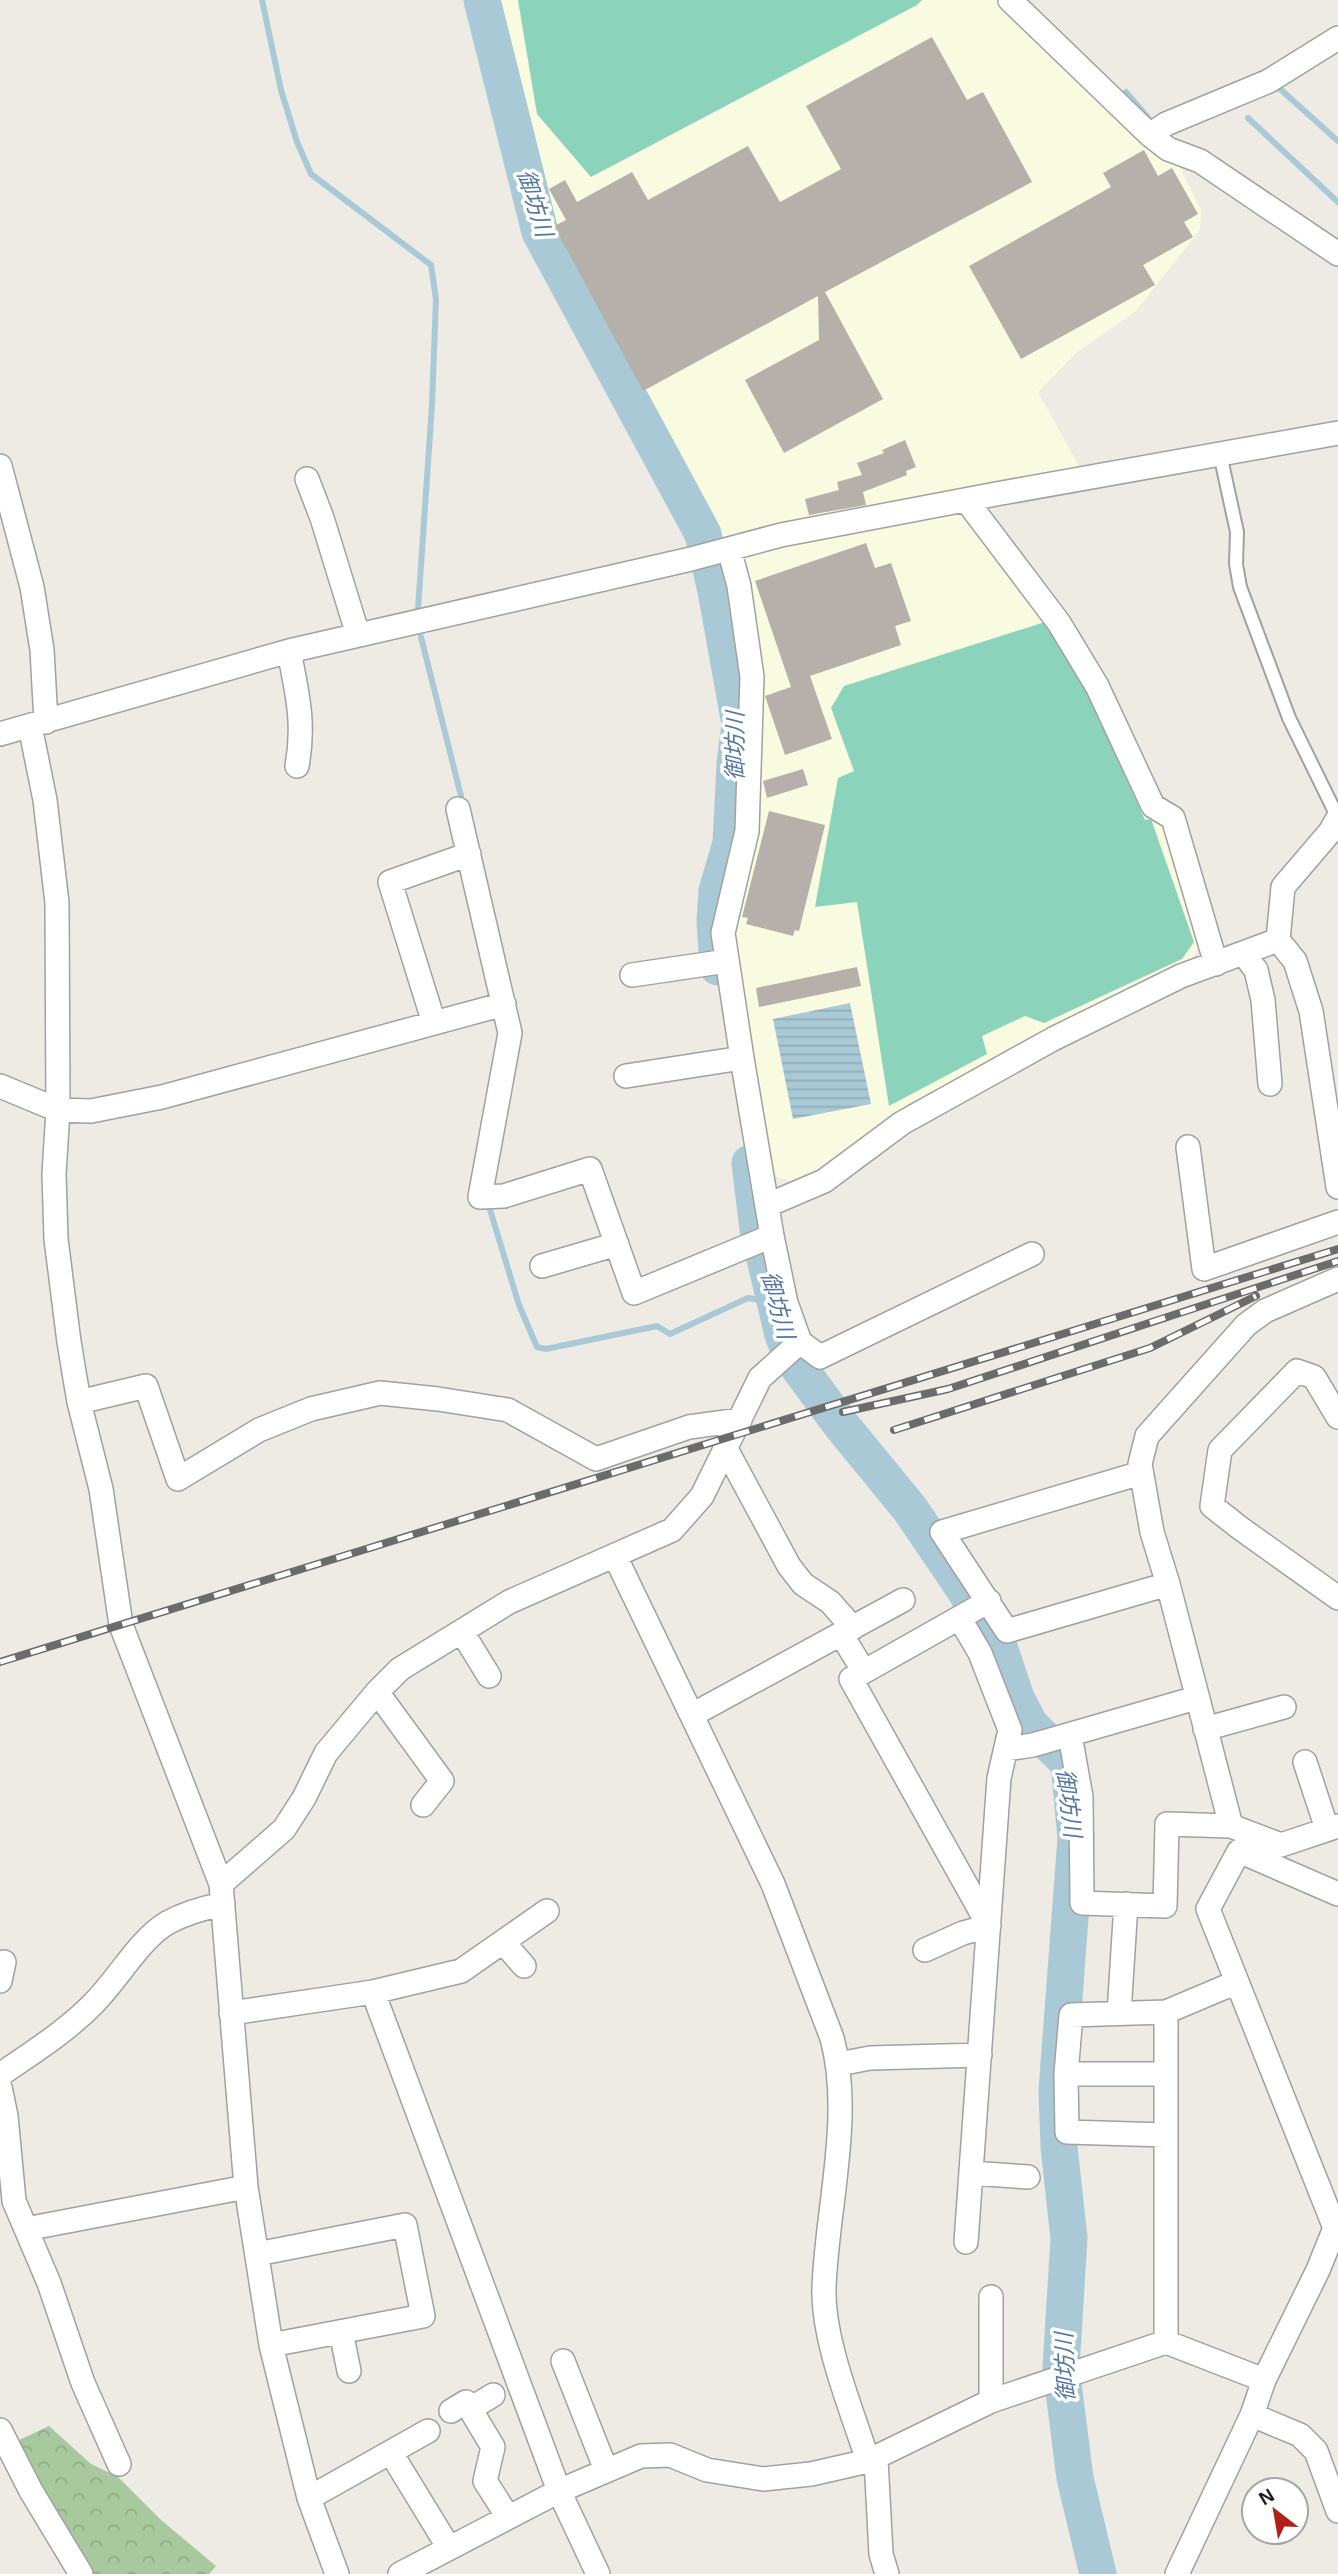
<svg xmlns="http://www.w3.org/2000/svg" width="1338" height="2574" viewBox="0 0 1338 2574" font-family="Helvetica,'Noto Sans JP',sans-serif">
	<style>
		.education { fill: #f9fbe0 }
		.forest { fill: url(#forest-crowns) }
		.pitch { fill: #8bd3bb }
		.water { fill: url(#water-rules) }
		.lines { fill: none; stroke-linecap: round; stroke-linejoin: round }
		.stream { stroke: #aac9d6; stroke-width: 6 }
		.river { stroke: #aac9d6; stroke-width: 37 }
		.building { fill: #b6b0aa }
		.lane-casing { stroke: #a1a1a1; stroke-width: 16 }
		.street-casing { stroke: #a1a1a1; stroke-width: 26 }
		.lane { stroke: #fff; stroke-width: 12 }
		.street { stroke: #fff; stroke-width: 23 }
		.rail-casing { stroke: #6b6b6b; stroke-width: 8 }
		.rail { stroke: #fff; stroke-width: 5; stroke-dasharray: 16; stroke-linecap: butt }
		.labels { text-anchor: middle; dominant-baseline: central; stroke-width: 7; stroke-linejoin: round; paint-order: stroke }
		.water-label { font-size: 23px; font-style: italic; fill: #5577a1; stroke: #fff }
	</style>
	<defs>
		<pattern id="forest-crowns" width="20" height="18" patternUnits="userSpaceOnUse" patternTransform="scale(1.75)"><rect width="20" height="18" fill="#a8c89e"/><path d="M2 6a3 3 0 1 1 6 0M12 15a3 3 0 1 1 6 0" fill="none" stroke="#90ab88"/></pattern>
		<pattern id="water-rules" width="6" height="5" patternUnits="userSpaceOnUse" patternTransform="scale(1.75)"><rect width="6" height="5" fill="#aac9d6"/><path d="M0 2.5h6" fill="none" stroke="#92acb7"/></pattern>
	</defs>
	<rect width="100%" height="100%" fill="#edebe4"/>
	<!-- education -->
	<path class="education" d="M491,0H1001L1177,161L1201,210L1200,230L1135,312L1077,352L1038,392L1080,468L952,494L1063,639L1147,803L1171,841L1202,943L1189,962L909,1103L845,1153L798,1183L776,1177L729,934L759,679L723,542L547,236Z"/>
	<!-- forest -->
	<path class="forest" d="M49,2426L91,2464L118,2477L161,2520L216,2566L209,2574H94C63,2535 37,2487 19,2440Z"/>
	<!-- pitch -->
	<path class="pitch" d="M518,0H922L917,5L591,177L537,114Z
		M1045,622L1089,697L1145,820L1151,819L1194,942L1182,959L1044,1023L1025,1016L982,1036L987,1054L889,1106L857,902L815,907L838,778L854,771L831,708L844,686Z"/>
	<!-- water -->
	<path class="water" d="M850,1003L871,1104L793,1119L773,1019Z"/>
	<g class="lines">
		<!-- stream -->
		<path class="stream" d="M262,0L281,90L297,142L311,174L431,265L436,299L432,405L418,609
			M1273,90L1279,88L1338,141
			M1126,92L1149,119
			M1248,118L1338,202
			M421,637L461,796
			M488,1203L519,1305L537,1347L546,1349L657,1326L670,1334L748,1298L776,1303"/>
		<!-- river -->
		<path class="river" d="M482,0L540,232L703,534L716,591L740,724L735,764L731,843L717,891L715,921L718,967
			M750,1163L758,1229L783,1335L794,1361L842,1426L910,1509L963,1587L999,1647L1016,1698L1030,1725L1069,1763L1076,1838L1057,2091L1059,2147L1069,2238L1061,2368L1075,2478L1098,2574"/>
	</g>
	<!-- building -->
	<path class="building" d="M932,37L967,100L983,92L1032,182L825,292L883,399L784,453L745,380L819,340L818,296L643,391L554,226L566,220L549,189L565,180L577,202L632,172L648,200L748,146L780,202L841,169L806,106Z
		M1144,150L1158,176L1172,168L1198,214L1184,222L1193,237L1143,265L1155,285L1021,359L969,266L1111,187L1103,173Z
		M905,440L916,467L906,471L907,475L863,492L866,505L809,515L805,499L839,490L837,482L862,475L857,463L884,453L882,450Z
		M866,543L875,568L891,563L911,621L895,626L901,645L810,676L832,739L785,755L765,696L791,687L755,581Z
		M803,769L808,785L767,798L763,781Z
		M769,811L825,825L799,931L795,930L793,936L746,924L748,918L742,917Z
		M857,967L861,986L759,1007L756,988Z"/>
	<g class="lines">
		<defs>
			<path id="lane" d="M1220,454L1237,532L1236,564L1240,587L1289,718L1338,818"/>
			<path id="street" d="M1010,0L1150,135L1168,149L1200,161L1338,254
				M1150,135L1166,124L1269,81L1338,38
				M0,466L32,587L42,650L46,722
				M307,479L322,518L358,635
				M966,500L1059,623L1097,686L1153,806L1173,818L1216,964
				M729,549L739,586L752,677L747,831L723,933L742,1058L772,1236L786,1303L800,1342L820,1357L1032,1254
				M289,651C297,693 305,723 297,766
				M30,726L45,800L57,903L58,1110L54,1174L56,1239L69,1342L79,1402L101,1489L121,1625L221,1884L246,2187L271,2345L309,2498L337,2574
				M0,734L289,651L691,559L781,535L996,494L1338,433
				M458,809L510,1033L480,1197L504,1196L590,1169L634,1293L772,1236
				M1278,940L1295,961L1311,1011L1338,1187
				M1243,953L1256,970L1263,1000L1270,1084
				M632,975L727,961
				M434,1023L390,882L469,854
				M626,1076L742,1058
				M0,1086L58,1110L91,1111L162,1097L504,1004
				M1188,1147L1204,1269L1338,1222
				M768,1205L824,1181L902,1123L1053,1039L1181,976L1278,940L1283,887L1330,832L1338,818
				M542,1266L617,1244
				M79,1402L146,1386L178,1479L259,1430L311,1409L380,1393L438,1399L508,1410L596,1459L689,1427L740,1420
				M1338,1417L1314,1377L1297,1371L1220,1450L1212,1506L1240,1528L1338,1598
				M726,1449L789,1566L803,1584L830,1602L853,1628
				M1141,1473L942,1532L1007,1631L1168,1584
				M615,1556L773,1884L832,2038C853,2116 827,2207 824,2287C822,2340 852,2410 868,2461
				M960,1619L980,1653L1010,1730L999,1778L966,2242
				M462,1632L489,1676
				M841,1634L863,1670
				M377,1692L442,1781L423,1805
				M692,1715L903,1600
				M1205,1729L1284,1707
				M1070,1735L1081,1797L1082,1903L1165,1906L1167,1824L1231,1826L1281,1845L1338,1826
				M1006,1749L1033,1745L1196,1698
				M1305,1762L1327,1829
				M1231,1826L1168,1584L1152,1532L1140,1464L1147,1436L1246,1325L1265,1311L1338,1279
				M221,1884L284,1829L304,1798L326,1753L377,1692L400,1669L509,1602L672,1530L702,1496L760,1378L800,1342
				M503,1942L524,1966
				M925,1950L963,1933L989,1926L851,1679L989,1601
				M0,1981L4,1962
				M373,1992L559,2491L598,2574
				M231,2013L373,1992L461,1971L547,1911
				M1119,2013L1126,1904
				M839,2064L870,2058L980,2055
				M1066,2074H1166
				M0,2075C33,2052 67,2031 94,2003C118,1979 139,1940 167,1923C185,1913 203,1908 223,1904
				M0,2087L6,2116L14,2201L49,2283L83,2383L119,2464
				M1166,2135L1067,2132L1066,2074L1071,2015L1166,2012L1237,1982
				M971,2173L1028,2177
				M26,2229L246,2187
				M257,2254L405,2225L423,2316L271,2345
				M991,2297V2401
				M341,2332L349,2371
				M1166,2342V2012
				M563,2361L606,2470
				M470,2409L493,2395
				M451,2411L466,2402L493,2447L485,2481L508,2517
				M1252,2415L1300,2435L1316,2451L1338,2511
				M0,2430L31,2491L81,2574
				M391,2453L449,2548
				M876,2459L881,2554L887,2574
				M309,2498L428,2431
				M400,2574L559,2491L641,2456L670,2455L707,2470L763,2479L811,2474L868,2461L991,2401L1166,2342L1264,2380
				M1177,2574L1252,2415L1264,2380L1318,2270L1335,2228L1208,1909L1239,1851L1338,1894"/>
		</defs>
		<!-- lane casing -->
		<use href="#lane" class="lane-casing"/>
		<!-- street casing -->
		<use href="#street" class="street-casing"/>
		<!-- lane -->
		<use href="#lane" class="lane"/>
		<!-- street -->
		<use href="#street" class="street"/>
		<defs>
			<path id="rail" d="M843,1412L948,1389L1338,1261
				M894,1430L1150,1348L1256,1296
				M0,1662L1338,1249"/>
		</defs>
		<!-- rail casing -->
		<use href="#rail" class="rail-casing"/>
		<!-- rail -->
		<use href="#rail" class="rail"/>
	</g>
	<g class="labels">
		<!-- water labels -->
		<g class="water-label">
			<text transform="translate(535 203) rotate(73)">御坊川</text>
			<text transform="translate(735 746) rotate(-90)">御坊川</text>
			<text transform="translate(778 1305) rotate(75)">御坊川</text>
			<text transform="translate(1069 1803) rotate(83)">御坊川</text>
			<text transform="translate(1065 2367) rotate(-92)">御坊川</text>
		</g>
	</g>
	<!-- north arrow -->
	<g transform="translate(1275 2511) rotate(329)"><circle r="33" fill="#ffffff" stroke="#a5a5a5" stroke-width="2"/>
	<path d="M0-5L12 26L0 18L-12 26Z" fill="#b32017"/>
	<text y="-10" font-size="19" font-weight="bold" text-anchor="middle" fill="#1d1d1d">N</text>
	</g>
</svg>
